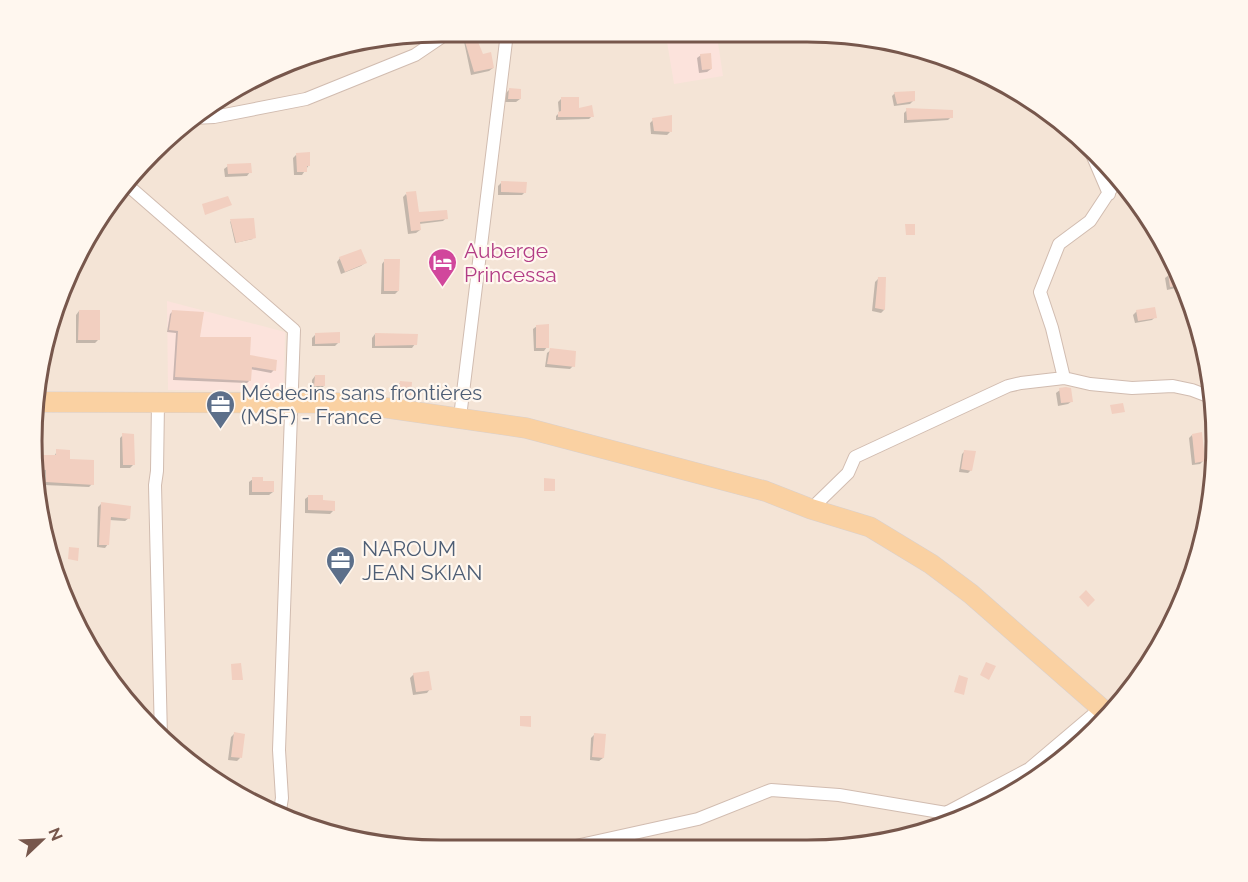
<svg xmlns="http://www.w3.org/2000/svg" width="1248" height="882" viewBox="0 0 1248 882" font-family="Raleway,sans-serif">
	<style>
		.residential { fill: #f4e4d6 }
		.commercial { fill: #fce3dc }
		.shadow { fill: #0003 }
		.building { fill: #f2cfc0 }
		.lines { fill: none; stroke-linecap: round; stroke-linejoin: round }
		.minor-casing { stroke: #d1bcb0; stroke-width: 14 }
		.primary-casing { stroke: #d9d0cd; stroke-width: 21 }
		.minor { stroke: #fff; stroke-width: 12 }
		.primary { stroke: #fad1a2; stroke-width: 20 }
		.labels { text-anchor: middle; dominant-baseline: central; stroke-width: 4.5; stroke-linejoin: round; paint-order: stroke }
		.hotel-label { font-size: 21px; fill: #b23c85; stroke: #fff7ef; text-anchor: start }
		.service-label { font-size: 21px; fill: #4e5e75; stroke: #fff7ef; text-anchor: start }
		.rim { fill: none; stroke: #77574c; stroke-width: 3 }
	</style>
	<rect width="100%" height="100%" fill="#fcf3e8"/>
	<!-- residential -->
	<path class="residential" d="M441,32L887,39L1012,87L1115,171L1161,236L1195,309L1213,387L1216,467L1203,547L1174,622L1132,690L1077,749L988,808L861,847L415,850L335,837L260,808L192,766L133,711L74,622L35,495V388L63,284L133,171L214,100L335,46Z"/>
	<!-- commercial -->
	<path class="commercial" d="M666,36H717L723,76L674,84Z
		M167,301L285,332L284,391L168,390Z"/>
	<!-- shadow -->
	<path class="shadow" d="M462,32H473L482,56L493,68L489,71L471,75Z
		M555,34H567V35L555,38Z
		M701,55L711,69L707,72L699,73L697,58Z
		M509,90L520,99L516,102H505L506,93Z
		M895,93L914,100L910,104L894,106L892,96Z
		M561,99L577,110L592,116L589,119L556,120V116L559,113L558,102Z
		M907,110L951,117L948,120L904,123V113Z
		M653,120L670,132L667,135L651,134L650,123Z
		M296,155L309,165L302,175H294L293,158Z
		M228,166L250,172L247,176L225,177L224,169Z
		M502,182L525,192L522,195H498V186Z
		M406,194L418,214L446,218L443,221L419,224L420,230L416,233L408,234L403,197Z
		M230,221L253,239L235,243Z
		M340,258L365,263L361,266L341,274L337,262Z
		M385,260L398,291L395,294H381L382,264Z
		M1178,273L1184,286L1167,290L1165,278L1169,275Z
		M879,278L884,310L881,313L872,311L875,282Z
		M79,311L98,340L95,343H76V315Z
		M173,311L198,338L249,356L274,370L271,373L250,369V380L247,383L173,380L176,333L167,332L170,314Z
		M1137,311L1155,317L1152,320L1135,323L1133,315Z
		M537,326L547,347L544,351H534L533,329Z
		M375,334L415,344L412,348H372V338Z
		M315,335L339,342L335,346H312V338Z
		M551,350L573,366L570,369L545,367L547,353Z
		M315,376L324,386L320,389H312V380Z
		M400,383L409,394L406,397L396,396L397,386Z
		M1060,390L1072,401L1068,404L1058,406L1056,393Z
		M123,435L133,465L130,468H120V438Z
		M1192,435L1203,461L1200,464L1192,465L1189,438Z
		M57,451L92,484L89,487L44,485V472H35V457H54Z
		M965,451L971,470L968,473L959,472L962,454Z
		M253,479L262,482L273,492L269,495H249V482Z
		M309,496L321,502L333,511L330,514L305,513V499Z
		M101,504L129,518L125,521L109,520L108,544L105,548L97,547L98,507Z
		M414,674L430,689L427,693L413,695L410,678Z
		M234,734L240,758L237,761L228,760L231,737Z
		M595,734L603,758L599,761L590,760L591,738Z"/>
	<!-- building -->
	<path class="building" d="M470,32H474L483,54L491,52L494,68L474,72L463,35Z
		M711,53L712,69L702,70L700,54Z
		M509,88L521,89V99H508Z
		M915,91V101L897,104L894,92Z
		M561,97H579V108L592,105L594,117H558V112L561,111Z
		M906,108L953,110V118L907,120Z
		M672,115V132L654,131L652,118Z
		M310,152V166H307V172H297L296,153Z
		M251,163L252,173L228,174L227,164Z
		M501,181L527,182L526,193L501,192Z
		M416,191L419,212L447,210L448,219L420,222L421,230L411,231L406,192Z
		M228,196L232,205L205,215L202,204Z
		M254,218L256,238L236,243L230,219Z
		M905,224H915V235H906Z
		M361,249L367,263L345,272L339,257Z
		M384,259H400L399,291H384Z
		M1178,272L1184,285L1170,287L1168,273Z
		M878,277H886L885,310L875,308Z
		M1155,307L1157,318L1138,321L1136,310Z
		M79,310H100V340H78Z
		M172,310L204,312L200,337H251L250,355L277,360L276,371L252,367L251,381L175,377L178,331L169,330Z
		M549,324V348H536V325Z
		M340,332V343L315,344V333Z
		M375,333L418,334L417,345L375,346Z
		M550,348L576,351L575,367L547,364Z
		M315,375H325V386H314Z
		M400,381L412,382L411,395L398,393Z
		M1066,387L1071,388L1073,402L1061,403L1059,388Z
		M1123,403L1125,412L1112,414L1110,405Z
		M1202,432L1205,461L1195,463L1192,434Z
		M122,433L134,434L135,465H123Z
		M56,449L70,450V459L94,460V485L46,482V470L35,469V455H56Z
		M964,450L976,451L972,471L961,469Z
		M252,477H263V481H274V492H252Z
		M544,478L555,479V491H544Z
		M308,495H323V500L335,501V511L308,510Z
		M101,502L131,506L130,519L111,517L109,545H99Z
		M69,547L79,548L78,561L68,559Z
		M1086,590L1095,600L1088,607L1079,597Z
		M986,662L996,666L989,680L980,675Z
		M241,663L243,680H232L231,664Z
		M429,671L432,690L416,692L413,673Z
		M959,675L968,678L964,695L954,692Z
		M520,716H531V727L520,726Z
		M234,732L245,734L242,758L231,757Z
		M594,733L606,734L604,758L592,757Z"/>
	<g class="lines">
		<defs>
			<path id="minor" d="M193,118L214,117L306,99L415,55L449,32
				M1091,152L1109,194
				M125,183L294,330L279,750L282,798L279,816
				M1064,378L1052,328L1040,292L1059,244L1090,221L1119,177
				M158,403L157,471L155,485L161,737
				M460,417L507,33
				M811,509L848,473L855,457L1008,386L1021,383L1064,378L1090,384L1132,388L1173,386L1192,390L1213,398
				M562,849L698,819L771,790L839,795L946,813L1029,769L1101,708"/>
			<path id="primary" d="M35,402L353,403L526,428L765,491L811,509L870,527L931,564L971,594L1109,715"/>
		</defs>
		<!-- minor casing -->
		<use href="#minor" class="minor-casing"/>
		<!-- primary casing -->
		<use href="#primary" class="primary-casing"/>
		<!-- minor -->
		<use href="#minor" class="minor"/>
		<!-- primary -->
		<use href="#primary" class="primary"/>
	</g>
	<!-- icons -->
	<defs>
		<symbol id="hotel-pin" viewBox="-11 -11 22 30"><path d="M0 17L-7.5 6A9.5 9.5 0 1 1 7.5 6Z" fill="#d1479c" stroke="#fff7ef"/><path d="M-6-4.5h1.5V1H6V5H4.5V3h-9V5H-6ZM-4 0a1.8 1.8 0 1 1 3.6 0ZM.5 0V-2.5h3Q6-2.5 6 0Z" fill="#fff"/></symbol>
		<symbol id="office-pin" viewBox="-11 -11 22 30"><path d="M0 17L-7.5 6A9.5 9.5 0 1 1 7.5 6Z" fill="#5c6f8a" stroke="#fff7ef"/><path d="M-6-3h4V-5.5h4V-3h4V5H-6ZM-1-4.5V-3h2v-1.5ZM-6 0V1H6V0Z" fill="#fff"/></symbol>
	</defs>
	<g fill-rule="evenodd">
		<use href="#hotel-pin" x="426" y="246" width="33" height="45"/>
		<use href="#office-pin" x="204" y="388" width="33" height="45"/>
		<use href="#office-pin" x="324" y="544" width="33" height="45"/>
	</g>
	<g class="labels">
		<!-- hotel labels -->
		<g class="hotel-label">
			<text x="464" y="250">Auberge<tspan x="464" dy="24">Princessa</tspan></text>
		</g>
		<!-- service labels -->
		<g class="service-label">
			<text x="241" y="392">Médecins sans frontières<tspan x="241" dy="24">(MSF) - France</tspan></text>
			<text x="362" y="548">NAROUM<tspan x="362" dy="24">JEAN SKIAN</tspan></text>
		</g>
	</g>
	<!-- crop -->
	<path d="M0 0H1248V882H0ZM441 42H807A399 399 0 0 1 1206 441V441A399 399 0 0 1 807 840H441A399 399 0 0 1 42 441V441A399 399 0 0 1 441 42Z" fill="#fff7ef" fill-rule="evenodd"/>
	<path class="rim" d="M441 42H807A399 399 0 0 1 1206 441V441A399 399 0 0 1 807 840H441A399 399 0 0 1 42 441V441A399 399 0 0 1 441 42Z"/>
	<!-- north arrow -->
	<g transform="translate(42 840) rotate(67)" stroke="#fff7ef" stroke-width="4.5" paint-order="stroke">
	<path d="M0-4.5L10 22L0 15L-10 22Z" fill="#77574c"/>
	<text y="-9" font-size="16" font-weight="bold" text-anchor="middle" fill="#77574c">N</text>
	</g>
</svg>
